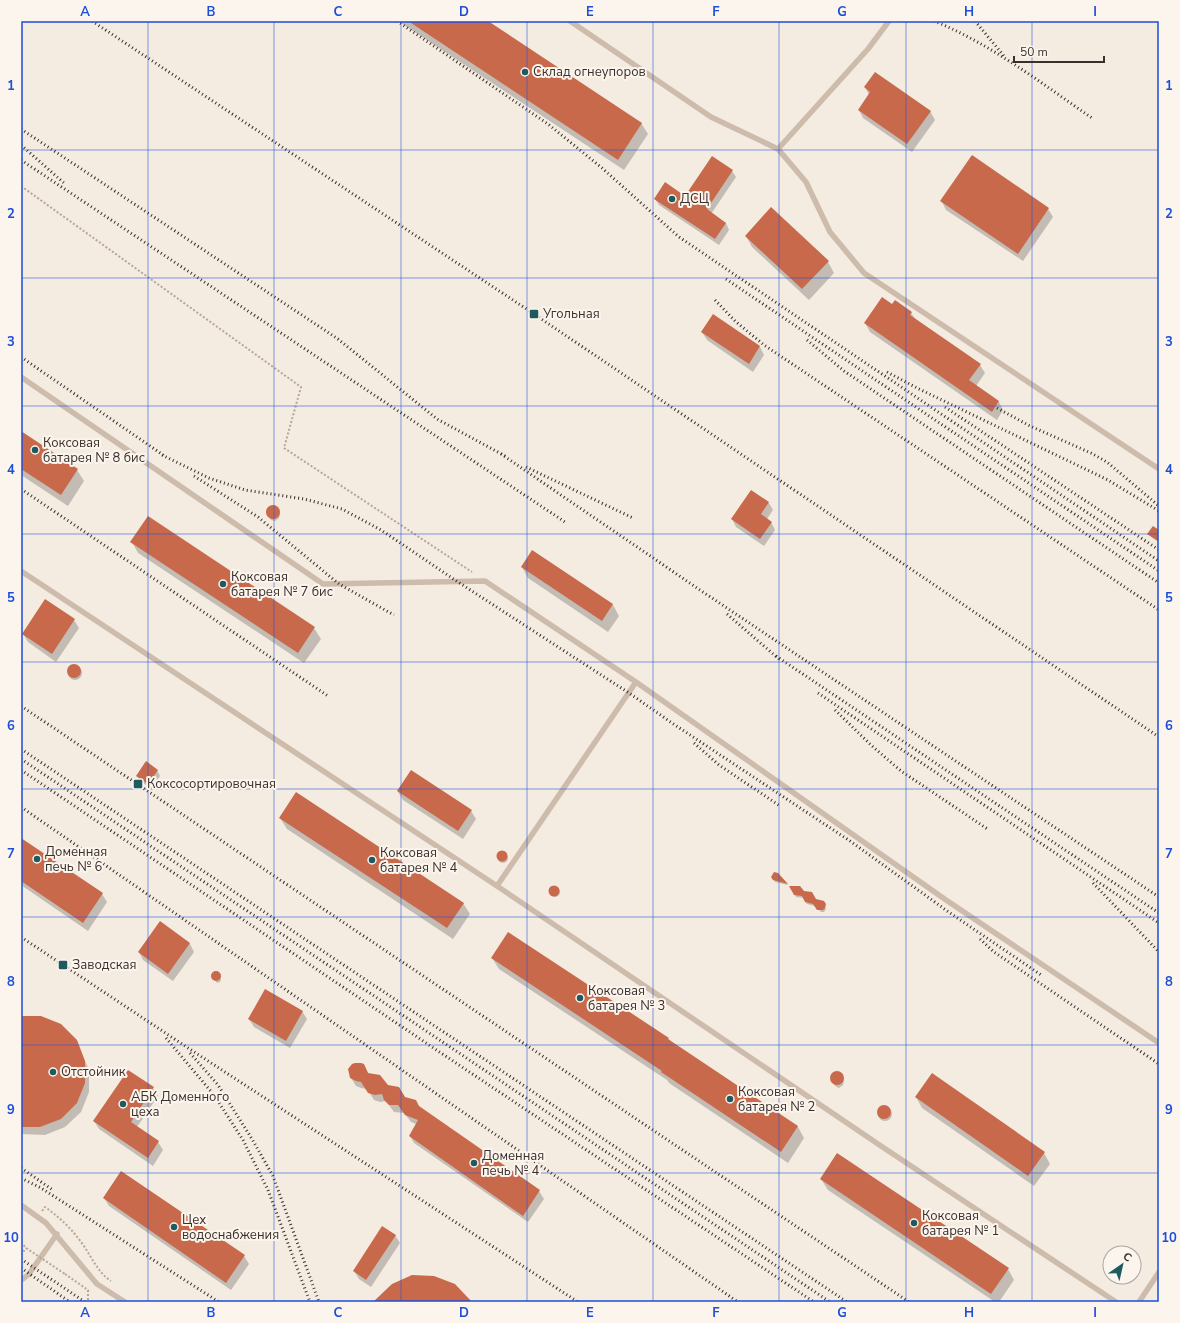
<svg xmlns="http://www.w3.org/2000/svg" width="1180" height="1323" viewBox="0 0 1180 1323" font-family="'Nunito Sans',sans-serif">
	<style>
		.shadow { fill: #0003 }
		.building { fill: #c8694b }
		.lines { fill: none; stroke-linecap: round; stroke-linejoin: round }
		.path { stroke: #b9a596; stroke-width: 2; stroke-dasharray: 2 2; stroke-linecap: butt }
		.lane { stroke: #cdbbac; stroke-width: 5.5 }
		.rail { stroke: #3b302b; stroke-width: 3; stroke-dasharray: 1 3; stroke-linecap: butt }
		.path-bridge { stroke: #b9a596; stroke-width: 2; stroke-dasharray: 2 2; stroke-linecap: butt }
		.grid { fill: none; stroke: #1d4ed8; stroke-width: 1; stroke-opacity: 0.55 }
		.poi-dot { fill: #1f5a5e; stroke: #fbf5ee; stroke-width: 1.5 }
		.labels { text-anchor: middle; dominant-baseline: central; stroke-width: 4; stroke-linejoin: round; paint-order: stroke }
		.poi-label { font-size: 13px; fill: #3b302b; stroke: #fbf5ee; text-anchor: start }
		.neatline { fill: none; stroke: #1d4ed8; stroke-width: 1.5 }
		.grid-label { font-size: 13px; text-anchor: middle; font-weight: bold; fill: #1d4ed8 }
	</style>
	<rect width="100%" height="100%" fill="#f4ebe1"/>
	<!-- shadow -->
	<path class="shadow" d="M398,21H487L641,123L648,134L624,170Z
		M865,87L930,111L935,120L912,152L863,118L859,110L869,95Z
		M712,157L732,171L736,177L711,214L726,223L729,230L719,245L659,205L655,199L685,197Z
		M942,202L1048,209L1053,217L1023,261L946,210Z
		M746,236L828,262L834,273L809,300L752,247Z
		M892,305L911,313L916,320L980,365L985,373L976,386L999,402L1003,410L997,420L870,332L865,323Z
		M713,316L760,347L764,355L753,372L707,340L702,332Z
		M21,433L77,470L84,481L68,506L21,475Z
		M751,491L769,503L773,510L767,519L771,522L775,530L764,546L736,527L732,519Z
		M271,506L276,507L280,514L279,518L275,521L271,520L266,513L268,508Z
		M132,542L314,628L321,639L304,663L138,553Z
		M533,551L613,605L619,616L608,632L528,578L522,567Z
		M74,620L79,628L56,662L28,642L23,634Z
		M68 673a7 7 0 1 1 14 0a7 7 0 1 1-14 0Z
		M157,770L160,776L152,789L140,781L137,776Z
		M398,792L471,811L476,819L463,839L403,800Z
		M280,818L463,903L470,914L453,939L287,829Z
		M21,839L102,894L107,902L88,931L21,885Z
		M498 858a5 5 0 1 1 10 0a5 5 0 1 1-10 0Z
		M778,873L788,885L775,882L772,877Z
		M550 892a5 5 0 1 1 10 0a5 5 0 1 1-10 0Z
		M791,887L804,892L816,900L823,902L826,909L824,912H821L815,906L807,904L804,898L796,897Z
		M160,922L190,944L194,952L173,981L143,960L139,952Z
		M492,958L668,1039L670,1042L798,1127L804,1138L788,1163L669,1083L667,1080L499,969Z
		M213,972L219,973L221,980L220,982L217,983L212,976Z
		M302,1011L307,1019L290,1048L254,1027L249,1019Z
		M21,1017L76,1041L89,1070V1092L81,1112L65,1127L45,1135L21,1134Z
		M365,1068L369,1074L419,1107L539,1191L544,1199L528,1222L414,1143L410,1136L416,1124L411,1122L404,1113L394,1112L386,1101L380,1102L374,1100L367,1089L361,1088L356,1086L351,1078Z
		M835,1072L840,1073L844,1080L843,1085L839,1088L835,1086L831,1080V1075Z
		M153,1088L158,1096L137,1127L158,1142L163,1150L153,1166L99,1129L94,1121Z
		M916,1097L1044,1153L1050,1164L1034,1186L922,1108Z
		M878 1114a7 7 0 1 1 14 0a7 7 0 1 1-14 0Z
		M821,1179L1008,1269L1014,1280L999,1302H995L828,1190Z
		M104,1198L244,1256L249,1264L231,1290L109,1206Z
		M395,1235L400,1243L371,1287L359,1279L354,1271Z"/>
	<!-- building -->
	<path class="building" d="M408,21H488L642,123L618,160Z
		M875,72L931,111L907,144L858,110L870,92L864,87Z
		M972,155L1049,208L1018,254L940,201Z
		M712,156L733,170L707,209L726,223L715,239L654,199L665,182L685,196Z
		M771,207L829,261L802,289L745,236Z
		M882,297L892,304L895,300L912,312L910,315L981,364L969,380L999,401L992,412L864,323Z
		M713,314L760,346L749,364L701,332Z
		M21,431L78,469L61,495L21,469Z
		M751,490L769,502L761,514L772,522L760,539L731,519Z
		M266 512a7 7 0 1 1 14 0a7 7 0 1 1-14 0Z
		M148,516L315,627L298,653L130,542Z
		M1153,526L1159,530V542L1147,534Z
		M532,550L613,604L602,621L521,567Z
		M45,599L75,619L52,654L22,634Z
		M67 671a7 7 0 1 1 14 0a7 7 0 1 1-14 0Z
		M146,761L158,770L148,784L136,776Z
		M411,770L472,810L458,831L397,791Z
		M296,792L464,903L447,928L279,818Z
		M21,838L103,893L83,923L21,881Z
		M496.5 856a5.5 5.5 0 1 1 11 0a5.5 5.5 0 1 1-11 0Z
		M774,872L778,873L788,884L773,880L771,877Z
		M548.5 891a5.5 5.5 0 1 1 11 0a5.5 5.5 0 1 1-11 0Z
		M789,886H800L804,891L812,892L816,899L824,901L826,904L825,908L823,910H817L813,904L805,902L802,896L794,895Z
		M160,921L190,943L168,974L138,952Z
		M508,932L669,1038L668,1039L798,1126L781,1152L661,1072L662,1071L491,958Z
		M211 976a5 5 0 1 1 10 0a5 5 0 1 1-10 0Z
		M265,989L303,1011L286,1041L248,1019Z
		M21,1016H41L61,1024L77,1040L85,1061V1083L77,1103L61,1119L40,1127H21Z
		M355,1063H361L364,1064L368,1073L380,1075L388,1085L399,1087L405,1097L416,1100L419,1106L540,1190L523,1216L409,1136L418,1120L405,1115L398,1105H389L384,1100L382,1094L375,1095L368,1093L361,1082L356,1081L350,1078L348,1069L352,1064Z
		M128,1070L154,1087L131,1122L159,1141L148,1158L93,1121Z
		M830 1078a7 7 0 1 1 14 0a7 7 0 1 1-14 0Z
		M932,1073L1045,1152L1028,1176L915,1097Z
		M877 1112a7 7 0 1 1 14 0a7 7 0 1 1-14 0Z
		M837,1153L1009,1268L991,1294L820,1179Z
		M121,1171L245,1255L226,1283L103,1198Z
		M382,1226L396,1235L366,1280L353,1271Z
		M412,1275L434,1276L455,1284L472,1302H373L392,1284Z"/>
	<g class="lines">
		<!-- path -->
		<path class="path" d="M21,186L301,387L284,448L472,572
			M42,1211L45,1207C59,1217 71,1228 81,1242C91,1255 97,1272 111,1281
			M21,1255L26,1248
			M65,1274L88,1290V1302"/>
		<!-- lane -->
		<path class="lane" d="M570,21L711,117L778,149
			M889,21L868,49L778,149L806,182L830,232L864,273L1159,469
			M21,377L323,584L485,581L636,682L497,886
			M21,571L497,886L881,1146L1116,1302
			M636,682L946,900L1159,1043
			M21,1205L46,1223L97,1284L125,1302
			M21,1278L23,1279L29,1274L57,1234
			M1139,1302L1159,1272"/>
		<!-- rail -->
		<path class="rail" d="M92,21L534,314L1159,737
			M397,21L548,124L602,168L679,237L1159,561
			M934,21C991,44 1041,83 1092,118
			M975,21L1004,56
			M21,129L338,339L437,419L507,457
			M21,145L64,183
			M21,160L565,522
			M726,279L1159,571
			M715,300L735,321L764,345L1159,610
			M807,340L844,371L1159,583
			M21,357L166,457
			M887,372L917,388L1108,480L1159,511
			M945,407L1159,550
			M997,408L1030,426L1091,453L1107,462L1159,506
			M501,454L700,590L1159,897
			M162,455L209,478L245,490L304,499L342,509L381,530L458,582L629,693L672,723L850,841L950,913L1041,975
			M526,467L633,518
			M194,476L258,517L339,584L394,615
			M21,489L328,696
			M727,614L780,660
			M776,656L1159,913
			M818,693L1159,923
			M21,706L909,1302
			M835,710L872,746L901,771L989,830
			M694,743L719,765L780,806
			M21,749L847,1302
			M21,759L830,1302
			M21,770L432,1047L814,1302
			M21,807L738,1302
			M1093,883L1159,952
			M21,937L182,1044L578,1302
			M980,939L994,952L1159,1064
			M166,1038L214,1095L243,1140L268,1190L310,1302
			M190,1053L218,1085L252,1139L273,1176L319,1302
			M21,1168L53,1190
			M21,1178L41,1188L219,1302
			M21,1259L85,1302
			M21,1268L70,1302"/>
		<!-- path-bridge -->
		<path class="path-bridge" d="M21,1242L26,1248L65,1274"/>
	</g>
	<!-- grid -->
	<path class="grid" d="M148,21V1302M274,21V1302M401,21V1302M527,21V1302M653,21V1302M779,21V1302M906,21V1302M1032,21V1302M21,150H1159M21,278H1159M21,406H1159M21,534H1159M21,662H1159M21,789H1159M21,917H1159M21,1045H1159M21,1173H1159"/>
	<!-- markers -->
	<g class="poi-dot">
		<circle cx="525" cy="72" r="4"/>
		<circle cx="672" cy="199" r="4"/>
		<rect x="529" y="309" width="10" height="10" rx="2"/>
		<circle cx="35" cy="450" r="4"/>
		<circle cx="223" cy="584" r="4"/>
		<rect x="133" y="779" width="10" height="10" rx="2"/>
		<circle cx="37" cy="859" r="4"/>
		<circle cx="372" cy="860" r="4"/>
		<rect x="58" y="960" width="10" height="10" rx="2"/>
		<circle cx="580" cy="998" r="4"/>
		<circle cx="53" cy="1072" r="4"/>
		<circle cx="730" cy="1099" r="4"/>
		<circle cx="123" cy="1104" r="4"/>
		<circle cx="474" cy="1163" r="4"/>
		<circle cx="914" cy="1223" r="4"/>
		<circle cx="174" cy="1227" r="4"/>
	</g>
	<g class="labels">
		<!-- poi labels -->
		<g class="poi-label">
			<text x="533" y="72">Склад огнеупоров</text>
			<text x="680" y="199">ДСЦ</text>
			<text x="543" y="314">Угольная</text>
			<text x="43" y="443">Коксовая<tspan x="43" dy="15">батарея № 8 бис</tspan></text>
			<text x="231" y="577">Коксовая<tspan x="231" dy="15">батарея № 7 бис</tspan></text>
			<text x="147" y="784">Коксосортировочная</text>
			<text x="45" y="852">Доменная<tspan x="45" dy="15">печь № 6</tspan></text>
			<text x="380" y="853">Коксовая<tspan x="380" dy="15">батарея № 4</tspan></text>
			<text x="72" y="965">Заводская</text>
			<text x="588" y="991">Коксовая<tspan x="588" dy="15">батарея № 3</tspan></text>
			<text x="61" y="1072">Отстойник</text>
			<text x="738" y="1092">Коксовая<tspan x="738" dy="15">батарея № 2</tspan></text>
			<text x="131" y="1097">АБК Доменного<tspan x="131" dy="15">цеха</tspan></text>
			<text x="482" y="1156">Доменная<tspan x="482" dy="15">печь № 4</tspan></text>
			<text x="922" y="1216">Коксовая<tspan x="922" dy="15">батарея № 1</tspan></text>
			<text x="182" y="1220">Цех<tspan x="182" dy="15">водоснабжения</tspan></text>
		</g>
	</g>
	<!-- border -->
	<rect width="1180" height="1323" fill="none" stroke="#fbf5ee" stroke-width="44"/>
	<!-- north arrow -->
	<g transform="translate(1122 1265) rotate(34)"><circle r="19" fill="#fbf5ee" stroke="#aea6a0"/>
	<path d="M0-3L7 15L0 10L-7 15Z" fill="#1f5a5e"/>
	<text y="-6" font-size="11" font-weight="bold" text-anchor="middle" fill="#3b302b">С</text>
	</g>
	<!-- scale -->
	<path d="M1014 56v6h90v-6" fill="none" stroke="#3b302b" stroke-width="2"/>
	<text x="1020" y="56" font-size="12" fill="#3b302b" stroke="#fbf5ee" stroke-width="3" paint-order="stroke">50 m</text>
	<rect x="22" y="22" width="1136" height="1279" class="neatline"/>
	<g class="grid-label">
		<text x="85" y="16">A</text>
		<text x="211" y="16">B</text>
		<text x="338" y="16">C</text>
		<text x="464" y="16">D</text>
		<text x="590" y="16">E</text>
		<text x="716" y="16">F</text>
		<text x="842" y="16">G</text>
		<text x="969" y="16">H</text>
		<text x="1095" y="16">I</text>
		<text x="11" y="90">1</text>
		<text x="1169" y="90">1</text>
		<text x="11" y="218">2</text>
		<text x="1169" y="218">2</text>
		<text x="11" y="346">3</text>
		<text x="1169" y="346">3</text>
		<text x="11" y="474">4</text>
		<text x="1169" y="474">4</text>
		<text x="11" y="602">5</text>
		<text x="1169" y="602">5</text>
		<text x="11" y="730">6</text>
		<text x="1169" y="730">6</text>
		<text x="11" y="858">7</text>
		<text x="1169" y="858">7</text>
		<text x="11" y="986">8</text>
		<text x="1169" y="986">8</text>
		<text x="11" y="1114">9</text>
		<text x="1169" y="1114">9</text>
		<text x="11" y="1242">10</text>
		<text x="1169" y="1242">10</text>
		<text x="85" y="1317">A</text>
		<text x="211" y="1317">B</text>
		<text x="338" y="1317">C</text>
		<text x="464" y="1317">D</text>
		<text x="590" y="1317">E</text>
		<text x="716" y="1317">F</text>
		<text x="842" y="1317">G</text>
		<text x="969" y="1317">H</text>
		<text x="1095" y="1317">I</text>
	</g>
</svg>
